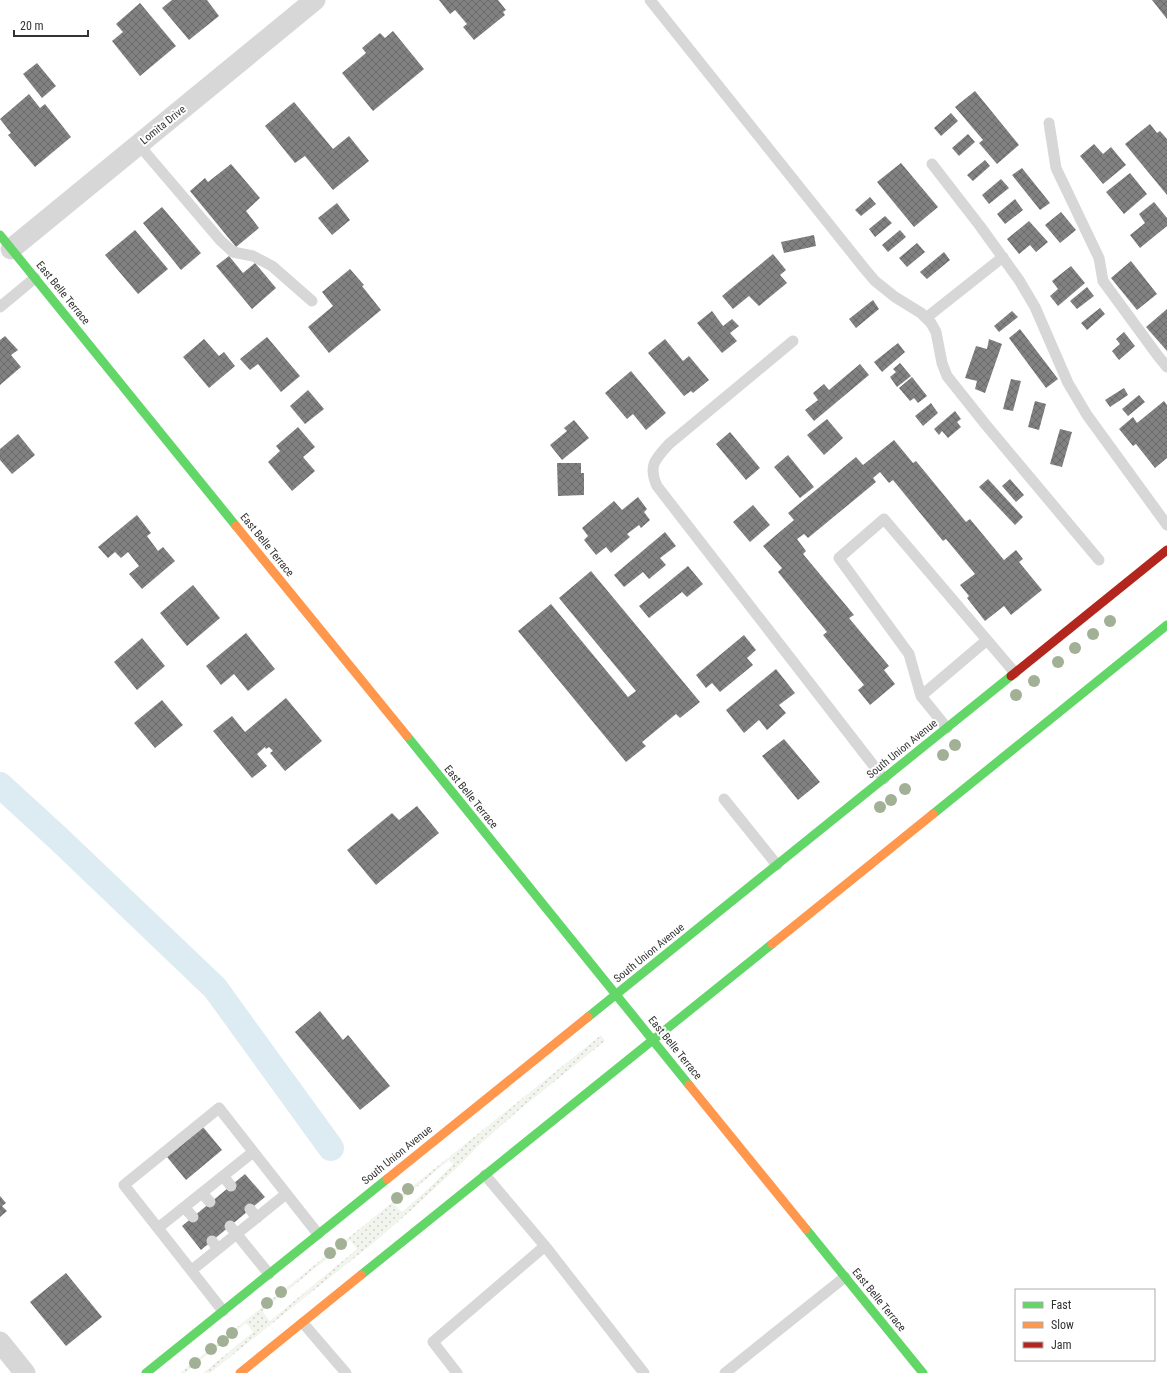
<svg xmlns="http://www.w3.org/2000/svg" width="1167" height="1373" viewBox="0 0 1167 1373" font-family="'Roboto Condensed',sans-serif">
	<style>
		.grass { fill: url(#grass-dots); fill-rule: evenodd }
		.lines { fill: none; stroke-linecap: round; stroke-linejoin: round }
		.canal { stroke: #ddebf3; stroke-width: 26 }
		.building { fill: url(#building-cross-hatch) }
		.lane { stroke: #d7d7d7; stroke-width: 11 }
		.street { stroke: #d7d7d7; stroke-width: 21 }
		.fast { stroke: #63d668; stroke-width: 9 }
		.slow { stroke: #ff974d; stroke-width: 9 }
		.jam { stroke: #b3261e; stroke-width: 9 }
		.tree { fill: #a2b095 }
		.labels { text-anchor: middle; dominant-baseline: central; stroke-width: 4; stroke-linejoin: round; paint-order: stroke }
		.street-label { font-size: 11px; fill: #333; stroke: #fff }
	</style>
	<defs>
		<pattern id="grass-dots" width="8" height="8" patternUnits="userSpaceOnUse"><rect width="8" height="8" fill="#f1f5ed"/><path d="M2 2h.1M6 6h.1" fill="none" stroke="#cfd2cc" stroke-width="1.8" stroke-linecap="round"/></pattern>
		<pattern id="building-cross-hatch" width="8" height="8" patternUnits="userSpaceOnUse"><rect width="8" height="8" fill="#818181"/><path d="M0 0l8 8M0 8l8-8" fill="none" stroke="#6a6a6a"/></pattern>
	</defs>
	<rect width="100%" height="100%" fill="#fff"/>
	<!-- grass -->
	<path class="grass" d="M601,1035L605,1041L519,1110L477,1147L460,1165L409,1212L372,1244L210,1373H203L253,1332L246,1323L185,1373H180ZM449,1160L453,1164L428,1189L402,1212L395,1205ZM350,1240L357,1249L270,1321L262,1311Z"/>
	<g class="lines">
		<!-- canal -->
		<path class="canal" d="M0,785L59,839L215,988L331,1148"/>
	</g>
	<!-- building -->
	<path class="building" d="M172,0H207L219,16L189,40L162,8Z
		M439,0H498L506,10L503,12L505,15L474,40L463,27L467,24L455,10L450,14Z
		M1152,0H1167V19Z
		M140,3L176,46L140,76L112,41L123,32L116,24Z
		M393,31L424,69L373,111L342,73L366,53L362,48L380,33L385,38Z
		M37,63L56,86L42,98L23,74Z
		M975,91L1019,145L997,164L979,143L983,140L955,107Z
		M29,94L40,108L45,104L71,137L35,167L8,135L11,133L0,119Z
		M294,102L333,149L349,136L369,161L333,190L305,156L295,163L265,126Z
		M951,113L958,121L941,136L934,128Z
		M1150,124L1157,133L1160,131L1167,139V195L1125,144Z
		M968,134L975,142L959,156L952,148Z
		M1094,144L1103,154L1111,147L1126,165L1103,184L1080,156Z
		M985,160L990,166L973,181L967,175Z
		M901,163L938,207L914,227L877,182Z
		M231,164L260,198L246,211L259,228L236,247L190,191L205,178L208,182Z
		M1022,168L1050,203L1040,210L1012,175Z
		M1130,173L1147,194L1124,214L1106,192Z
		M1001,179L1009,188L989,204L982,195Z
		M870,197L876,204L861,216L855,210Z
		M1015,199L1023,210L1005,224L997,214Z
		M1154,202L1167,218V226L1140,248L1130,235L1145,223L1139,214Z
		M337,203L350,220L332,235L318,218Z
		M162,207L201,253L181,270L143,223Z
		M1061,212L1076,230L1060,243L1045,225Z
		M885,216L892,223L875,237L869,229Z
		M1029,221L1048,242L1036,252L1030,245L1019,254L1007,239Z
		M135,230L168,269L138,294L105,255Z
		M900,230L906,237L888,252L882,245Z
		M814,235L816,246L784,253L781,242Z
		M917,243L925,252L907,267L899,258Z
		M944,252L950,260L927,279L920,272Z
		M773,254L786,270L780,275L787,283L759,306L749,296L733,309L722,296Z
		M229,256L243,273L255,263L276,288L252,309L216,266Z
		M1131,261L1157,294L1137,310L1111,278Z
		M1071,266L1085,283L1058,306L1050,296L1058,289L1052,281Z
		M350,269L364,285L362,286L381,310L329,353L308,327L333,306L322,292Z
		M1087,287L1094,296L1077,309L1070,301Z
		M873,300L879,309L856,328L849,319Z
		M1100,308L1105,314L1087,330L1081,323Z
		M1167,309V351L1146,327Z
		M712,311L723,326L732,319L739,326L730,333L737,341L722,353L697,323Z
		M1012,311L1018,317L999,332L994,326Z
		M1020,329L1058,379L1046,388L1009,338Z
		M1124,332L1135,346L1119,360L1112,351L1120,344L1116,339Z
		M5,336L18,350L11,355L21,367L0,385V340Z
		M267,337L300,376L281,392L258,364L250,370L240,359Z
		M204,339L219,356L224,352L235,366L209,388L183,357Z
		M665,339L683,361L689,356L709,380L693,393L691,391L684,396L648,353Z
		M989,339L1002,344L985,393L975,389L977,381L965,378L976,346L987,349Z
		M898,343L905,352L882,372L874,362Z
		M900,363L911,376L897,387L890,377L896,372L893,369Z
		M860,364L869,375L814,421L805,410L818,400L813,393L824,384L829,390Z
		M631,371L666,413L646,430L633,414L627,419L605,393Z
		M912,377L927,396L918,403L914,398L910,401L899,388Z
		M1011,379L1021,381L1013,411L1003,409Z
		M1124,388L1128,395L1110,407L1105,400Z
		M308,390L324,409L305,424L290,406Z
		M1139,395L1145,402L1128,416L1122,409Z
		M1035,401L1046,404L1039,430L1028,427Z
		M1164,401L1167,405V458L1155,468L1136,444L1133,446L1119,429L1133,417L1137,423Z
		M931,403L938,413L923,426L915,416Z
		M955,411L961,419L957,422L961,427L948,438L942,431L939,435L934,429Z
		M827,419L843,438L824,455L807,435Z
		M574,420L589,438L562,460L550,445L567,431L564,428Z
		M298,427L315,447L303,457L315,471L292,491L268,462L280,451L276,446Z
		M1060,429L1072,432L1062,467L1050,464Z
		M730,432L760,468L746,480L716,444Z
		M18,434L35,455L12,474L0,460V449Z
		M894,440L913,463L916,461L966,522L970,519L1004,560L1016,550L1023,559L1019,562L1042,590L1011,615L1004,606L985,621L967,598L969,596L960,585L975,574L946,539L943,541L893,480L889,483L880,472L873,478L876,482L808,538L804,534L797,539L806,551L803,554L854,615L849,618L889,666L884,670L895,684L870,705L858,690L864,685L823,635L827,632L778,572L782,568L763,546L794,520L788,513L856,457L863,465Z
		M788,455L814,487L800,498L774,467Z
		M557,463H581V473H584V495L558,496Z
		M988,479L1023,517L1015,525L979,487Z
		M1010,479L1024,495L1016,502L1002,486Z
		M638,497L647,509L644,512L650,520L641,528L639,525L627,534L630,537L611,553L606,547L596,555L584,540L588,536L582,528L614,501L622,510Z
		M753,505L770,525L750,542L733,522Z
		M137,515L151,533L147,536L158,551L163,547L175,561L142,589L129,574L139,566L128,552L121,558L115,552L108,558L98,547Z
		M665,532L676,546L660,558L666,565L649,579L643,572L624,587L614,575Z
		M688,566L703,584L687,597L682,592L649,618L639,606Z
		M591,571L700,702L680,718L676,714L642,742L646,746L626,762L518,631L551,604L628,697L636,691L559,598Z
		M193,585L220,618L187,646L160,613Z
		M246,633L275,669L248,691L234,674L221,685L206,666Z
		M744,635L756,650L747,658L753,665L720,692L712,683L706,688L696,675Z
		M142,638L165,666L137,690L114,662Z
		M776,669L795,693L779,705L786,713L767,730L759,720L744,733L726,710Z
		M286,698L322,741L285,771L270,753L273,751L269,747L266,749L265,747L257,754L267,766L252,778L213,731L232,716L245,732Z
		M162,700L183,725L155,748L134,723Z
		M784,739L820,782L798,800L762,756Z
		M417,806L439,833L376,885L347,850L392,813L399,820Z
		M320,1011L343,1040L348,1035L390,1086L360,1110L295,1032Z
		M203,1127L222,1150L186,1180L167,1157Z
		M245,1174L265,1197L201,1250L182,1226Z
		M0,1196L6,1203L2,1206L7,1211L0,1217Z
		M66,1273L102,1317L66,1346L30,1302Z"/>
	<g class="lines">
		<!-- lane -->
		<path class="lane" d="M650,0L864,268L875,281L895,297L921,313L931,323L936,332L942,363L947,376L986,425L1099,560
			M1049,123L1056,168L1099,258L1103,281L1158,356L1167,367
			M139,145L220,240L233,252L253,256L272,266L312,301
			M932,164L980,226L1019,280L1035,307L1068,383L1087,415L1167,525
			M0,307L35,278
			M926,318L1003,257
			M793,341L669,444C655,459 648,466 657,486L884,779
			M921,696L987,640
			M947,728L921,696L909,654L839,558L884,519L1015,673
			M724,799L777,865
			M223,1176L231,1186
			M202,1193L210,1202
			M184,1207L193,1217
			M250,1209L257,1218
			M230,1226L269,1274
			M158,1228L253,1152
			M212,1241L218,1249
			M545,1246L644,1373
			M192,1270L286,1194
			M223,1311L124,1185L219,1108L318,1234
			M303,1323L346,1373
			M457,1373L433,1342L545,1246L485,1175
			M725,1373L845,1277"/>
		<!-- street -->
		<path class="street" d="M11,249L315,0
			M0,1342L25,1373"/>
		<!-- fast -->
		<path class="fast" d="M0,235L236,526
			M407,736L689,1085
			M933,814L1167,625
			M588,1017L1011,676
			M806,1229L923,1373
			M361,1275L772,944
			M146,1373L387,1179"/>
		<!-- slow -->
		<path class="slow" d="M236,526L407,736
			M772,944L933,814
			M689,1085L806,1229
			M387,1179L588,1017
			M240,1373L361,1275"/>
		<!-- jam -->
		<path class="jam" d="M1011,676L1167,550"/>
	</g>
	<!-- trees -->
	<g class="tree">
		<circle cx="1110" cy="621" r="6"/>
		<circle cx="1093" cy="634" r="6"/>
		<circle cx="1075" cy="648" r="6"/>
		<circle cx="1058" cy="662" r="6"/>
		<circle cx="1034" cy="681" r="6"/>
		<circle cx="1016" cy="695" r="6"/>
		<circle cx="955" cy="745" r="6"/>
		<circle cx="943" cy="755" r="6"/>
		<circle cx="905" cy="789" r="6"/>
		<circle cx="891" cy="800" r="6"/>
		<circle cx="880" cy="807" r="6"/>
		<circle cx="408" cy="1189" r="6"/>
		<circle cx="397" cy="1198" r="6"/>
		<circle cx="341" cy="1244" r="6"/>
		<circle cx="330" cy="1253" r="6"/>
		<circle cx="281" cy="1292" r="6"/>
		<circle cx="267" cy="1303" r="6"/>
		<circle cx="232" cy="1333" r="6"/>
		<circle cx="223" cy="1341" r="6"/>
		<circle cx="211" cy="1349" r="6"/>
		<circle cx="195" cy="1363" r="6"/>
	</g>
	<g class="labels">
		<!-- street labels -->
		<g class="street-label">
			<text transform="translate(163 125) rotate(-39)">Lomita Drive</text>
			<text transform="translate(63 293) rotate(51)">East Belle Terrace</text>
			<text transform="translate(267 545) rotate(51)">East Belle Terrace</text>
			<text transform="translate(902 749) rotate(-39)">South Union Avenue</text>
			<text transform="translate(471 797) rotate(51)">East Belle Terrace</text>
			<text transform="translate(649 953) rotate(-39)">South Union Avenue</text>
			<text transform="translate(675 1048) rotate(51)">East Belle Terrace</text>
			<text transform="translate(397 1155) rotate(-39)">South Union Avenue</text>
			<text transform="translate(879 1300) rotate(51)">East Belle Terrace</text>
		</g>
	</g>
	<!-- legend -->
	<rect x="1015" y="1289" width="140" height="72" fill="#ffffff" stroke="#adadad"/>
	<rect x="1023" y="1302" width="20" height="6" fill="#63d668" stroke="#adadad"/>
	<text x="1051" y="1309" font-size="12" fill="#333333">Fast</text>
	<rect x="1023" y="1322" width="20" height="6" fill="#ff974d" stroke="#adadad"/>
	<text x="1051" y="1329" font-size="12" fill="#333333">Slow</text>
	<rect x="1023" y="1342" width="20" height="6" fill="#b3261e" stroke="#adadad"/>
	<text x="1051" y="1349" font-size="12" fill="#333333">Jam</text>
	<!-- scale -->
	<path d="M14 30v6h74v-6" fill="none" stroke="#333333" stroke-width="2"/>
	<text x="20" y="30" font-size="12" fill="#333333" stroke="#ffffff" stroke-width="3" paint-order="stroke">20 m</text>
</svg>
